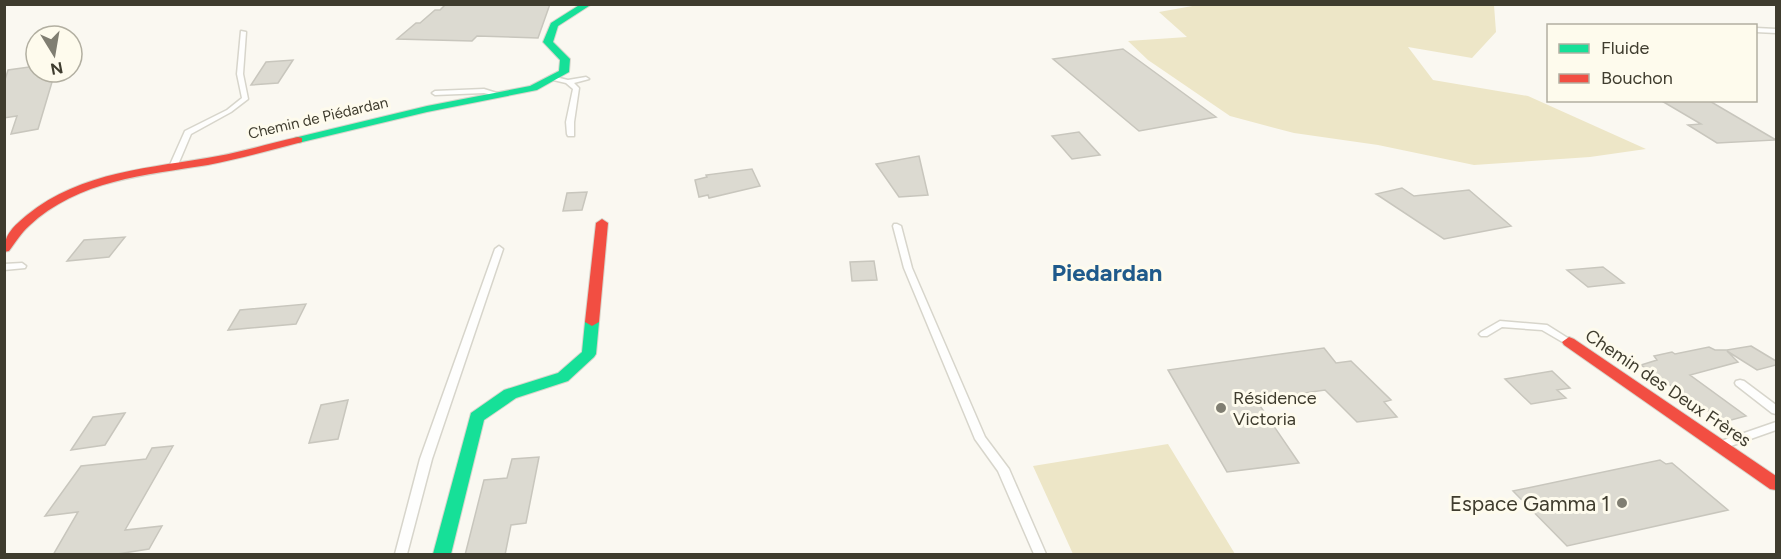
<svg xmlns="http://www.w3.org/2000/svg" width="1781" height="559" viewBox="0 0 1781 559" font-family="Figtree,sans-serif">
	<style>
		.green { fill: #ede6c7 }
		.building { fill: #dcdad1; stroke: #c8c6bd; stroke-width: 1.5 }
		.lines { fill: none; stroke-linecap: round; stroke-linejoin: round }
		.lane-casing { stroke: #d7d5cb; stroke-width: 3 }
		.fast-casing { stroke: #d7d5cb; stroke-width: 2 }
		.jam-casing { stroke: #d7d5cb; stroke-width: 2 }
		.lane { fill: #fefefd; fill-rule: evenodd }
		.fast { fill: #16e098; fill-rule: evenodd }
		.jam { fill: #f24e42; fill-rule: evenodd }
		.poi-dot { fill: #807e72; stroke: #fefbed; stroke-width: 2 }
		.labels { text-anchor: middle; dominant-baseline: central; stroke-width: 6; stroke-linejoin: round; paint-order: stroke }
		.far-street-label { font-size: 15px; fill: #3f3c2e; stroke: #fefbed }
		.street-label { font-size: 18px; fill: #3f3c2e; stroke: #fefbed }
		.poi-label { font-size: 18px; fill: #3f3c2e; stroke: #fefbed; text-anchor: start }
		.near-poi-label { font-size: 21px; fill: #3f3c2e; stroke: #fefbed; text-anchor: end }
		.district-label { font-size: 24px; font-weight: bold; fill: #1f5a8b; stroke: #fefbed }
	</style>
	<rect width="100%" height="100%" fill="#faf8f1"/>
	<!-- green -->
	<path class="green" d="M1198,5H1494L1496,32L1472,58L1408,47L1433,80L1528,96L1646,149L1590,157L1474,165L1378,145L1294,133L1230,116L1148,60L1128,41L1187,37L1159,12Z
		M1168,444L1235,554H1073L1033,466Z"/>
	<!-- building -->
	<path class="building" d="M446,4H550L538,38L477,36L472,41L397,39L416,23H420L435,10H440Z
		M1123,49L1216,117L1139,131L1053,59Z
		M293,60L278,83L251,85L266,62Z
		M36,66V72H55L38,129L11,134L17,116L4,118V83L8,70Z
		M1660,100H1708L1776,140L1717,143L1688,125L1701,124Z
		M1079,132L1100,155L1072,159L1052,136Z
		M919,156L928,195L899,197L876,164Z
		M752,169L760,186L709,198L708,195L699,197L695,180L707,177L706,175Z
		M1402,188L1414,196L1469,190L1511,226L1444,239L1376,194Z
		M587,192L582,210L563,211L567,193Z
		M125,237L109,257L67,261L84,240Z
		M874,261L877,280L852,281L850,262Z
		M1603,267L1624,283L1588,287L1567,270Z
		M306,304L296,324L228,330L240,310Z
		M1751,346L1776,361V365L1757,370L1727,351L1738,362L1690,375L1746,416L1724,422L1641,365L1657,360L1654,356L1672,352L1675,354L1709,347L1715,350H1727Z
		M1324,348L1336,363L1351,361L1391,400L1384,402L1397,417L1357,422L1325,390L1256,400L1299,463L1227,472L1168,370Z
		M1552,371L1570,388L1557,390L1566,398L1531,404L1505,379Z
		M348,400L338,439L309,443L321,405Z
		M125,413L105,445L71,450L93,417Z
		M173,446L125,530L162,526L149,549L111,555H53L78,512L45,516L81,466L146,459L152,448Z
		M539,457L526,523L511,525L505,555H465L484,480L507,478L512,459Z
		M1660,460L1666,464L1672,463L1728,510L1567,546L1513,491Z"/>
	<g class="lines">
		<defs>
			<path id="lane" d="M1756,28L1776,29V33L1756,32Z
				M241,31L246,32L243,74L248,99L231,112L191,134L177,167L176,169H170L169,167L185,131L227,110L242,98L237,74Z
				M551,76L568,80L586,77L589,79L574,83L579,88L574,122V136H568L567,134L566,122L573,89L566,83L549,79V77Z
				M484,89L500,94L497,96L484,93L435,95L432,93L435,91Z
				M894,224H897L901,226L912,268L985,437L1009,469L1046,554H1034L998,471L975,439L904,268L893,226Z
				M499,246L503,249L432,459L407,554H395L420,459L495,249Z
				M22,263L26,266L25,268L4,270V264Z
				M1500,321L1547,325L1574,342L1572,344H1566L1542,330L1502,327L1487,336H1481L1479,334L1481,332Z
				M1740,380L1744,381L1776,405V414L1772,413L1736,385L1735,383L1736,381Z
				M1776,422V430L1725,448L1721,447L1719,444L1721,441Z"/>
			<path id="fast" d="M581,4H592L558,26L553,42L570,59L569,72L537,90L427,112L298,143L293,140L294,138L427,106L530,86L559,71L560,60L543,42L551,23Z
				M592,318L599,322L596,354L594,357L568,381L516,398L484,420L451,554H433L471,413L504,390L558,373L582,352L585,322Z"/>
			<path id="jam" d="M298,137L302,138V142C271,150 240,159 208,165C146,175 78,180 29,226C21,233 15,243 9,251L4,252C4,234 14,226 27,215C81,171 152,168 218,156C245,151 271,143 298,137Z
				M602,219L608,223L599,322L592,326L585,322L596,223Z
				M1569,337L1574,339L1776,476V490L1770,489L1564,345L1562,342Z"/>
		</defs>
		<!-- lane casing -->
		<use href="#lane" class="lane-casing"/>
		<!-- fast casing -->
		<use href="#fast" class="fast-casing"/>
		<!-- jam casing -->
		<use href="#jam" class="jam-casing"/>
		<!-- lane -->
		<use href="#lane" class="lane"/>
		<!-- fast -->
		<use href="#fast" class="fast"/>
		<!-- jam -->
		<use href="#jam" class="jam"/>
	</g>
	<!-- markers -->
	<g class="poi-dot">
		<circle cx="1221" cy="408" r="6"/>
		<circle cx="1622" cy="503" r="6"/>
	</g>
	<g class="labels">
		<!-- far-street labels -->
		<g class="far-street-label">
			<text transform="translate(318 118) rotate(-13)">Chemin de Piédardan</text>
		</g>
		<!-- street labels -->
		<g class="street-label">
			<text transform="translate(1668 388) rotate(34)">Chemin des Deux Frères</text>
		</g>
		<!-- poi labels -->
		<g class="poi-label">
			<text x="1233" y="398">Résidence<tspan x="1233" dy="21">Victoria</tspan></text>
		</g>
		<!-- near-poi labels -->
		<g class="near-poi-label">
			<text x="1610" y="503">Espace Gamma 1</text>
		</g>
		<!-- district labels -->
		<g class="district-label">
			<text x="1107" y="272">Piedardan</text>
		</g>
	</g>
	<!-- border -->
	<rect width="1781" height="559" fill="none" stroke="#3f3c2e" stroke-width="12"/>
	<!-- legend -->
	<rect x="1547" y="24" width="210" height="78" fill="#fefbed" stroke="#b2afa1" stroke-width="1.5"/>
	<rect x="1559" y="44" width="30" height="9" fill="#16e098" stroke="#b2afa1" stroke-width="1.5"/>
	<text x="1601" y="54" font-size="18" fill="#3f3c2e">Fluide</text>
	<rect x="1559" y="74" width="30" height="9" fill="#f24e42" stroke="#b2afa1" stroke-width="1.5"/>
	<text x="1601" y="84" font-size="18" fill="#3f3c2e">Bouchon</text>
	<!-- north arrow -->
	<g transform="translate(54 54) rotate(169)"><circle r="28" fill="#fefbed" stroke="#b2afa1" stroke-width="1.5"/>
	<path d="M0-4.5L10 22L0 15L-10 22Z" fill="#807e72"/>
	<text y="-9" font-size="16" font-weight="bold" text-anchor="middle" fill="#3f3c2e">N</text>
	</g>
</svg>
